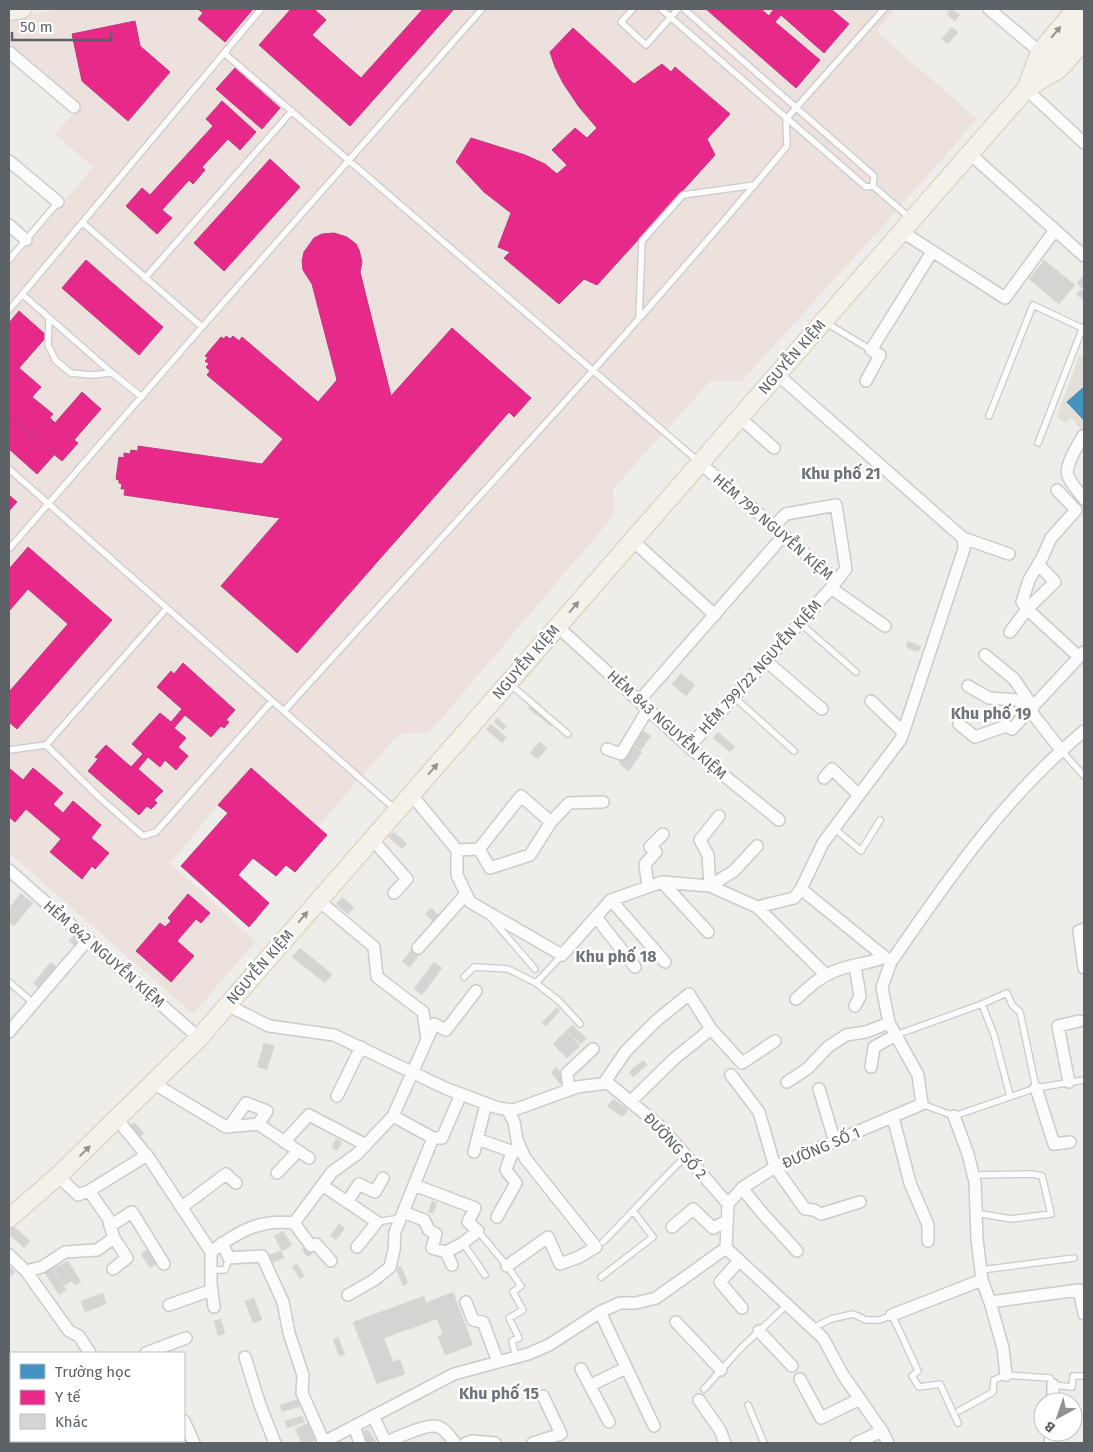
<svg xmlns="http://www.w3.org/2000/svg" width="1093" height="1452" viewBox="0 0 1093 1452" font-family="'Fira Sans',sans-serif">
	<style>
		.education { fill: #e1dfd8 }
		.medical { fill: #ede1dd }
		.schools { fill: #4393c3; stroke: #4b84a7 }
		.health { fill: #e7298a; stroke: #be3a80 }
		.building { fill: #d5d4d2; stroke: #dedcd7 }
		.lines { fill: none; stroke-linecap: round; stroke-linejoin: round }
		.lane-casing { stroke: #cbcbcb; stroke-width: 8 }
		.street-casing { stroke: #cbcbcb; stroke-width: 14 }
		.primary-casing { stroke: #d7ceb5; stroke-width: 20 }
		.lane { stroke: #fcfcfc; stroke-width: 5.5 }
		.street { stroke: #fcfcfc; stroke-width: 11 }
		.primary { stroke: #f3f1e9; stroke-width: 18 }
		.oneway { fill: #929494 }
		.labels { text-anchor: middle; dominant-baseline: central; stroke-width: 5; stroke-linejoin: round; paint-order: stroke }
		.street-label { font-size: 15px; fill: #5d6267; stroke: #fff }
		.neighbourhood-label { font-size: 16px; font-weight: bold; fill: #6e7479; stroke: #fff }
	</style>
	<rect width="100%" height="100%" fill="#eeede9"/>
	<!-- education -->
	<path class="education" d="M1079,355L1084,356V433L1071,418L1065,423L1057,417Z"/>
	<!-- medical -->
	<path class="medical" d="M59,9H895L876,31L977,119L899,208L741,382L710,381L613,489L615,514L429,733L399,734L317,827L250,768L170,863L256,941L193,1014L9,853V267L93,167L55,134L80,106L12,48L9,40V19Z"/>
	<!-- schools -->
	<path class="schools" d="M1084,387V420L1067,402Z"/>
	<!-- health -->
	<path class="health" d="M198,9H253L225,42L198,19L203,13Z
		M291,9H314L326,20L312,35L361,78L423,9H454L350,126L259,45Z
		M706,9H761L769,16L774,9H831L849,24L824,53L781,15L775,22L820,60L796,88Z
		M135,21L140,46L170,72L128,121L82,81L72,34Z
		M573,28L634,84L662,64L671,72L675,67L730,114L707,139L715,155L597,285L584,279L559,304L504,258L510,252L498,247L511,213L484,192L456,162L471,138L525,155L545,164L557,174L567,165L552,150L575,128L587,138L597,128L579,107L563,83L555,67L550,52Z
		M235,68L280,108L262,129L216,89Z
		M222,101L256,132L240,150L228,139L202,167L205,170L193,184L189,180L162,210L172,218L157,234L126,206L142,188L150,195L213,126L206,119Z
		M270,159L300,187L224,271L194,243Z
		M334,233L347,237L356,244L359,250L362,262L360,272L391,396L452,328L531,398L514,417L509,412L297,653L221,586L280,518L124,495L125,489H121L122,484L119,483V480L116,479L119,457L124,458V453L130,454L131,450L138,451V446L262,464L283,439L207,375L210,371L206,367L209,364L205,361L208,358L205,356L221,337L224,339L226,336L230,339L233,336L239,341L242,337L318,402L337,380L312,284L303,270L302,261L304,252L314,238L322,234Z
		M86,260L163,327L139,355L62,288Z
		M19,311L47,336L19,368L41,387L32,397L53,414L33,437L9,415V323Z
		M82,392L101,409L74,440L78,443L62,461L33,437L50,418L55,423Z
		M9,415L54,455L37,474L9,449Z
		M9,495L17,502L9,511Z
		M28,547L112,620L17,729L9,722V692L68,624L28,589L9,611V569Z
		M183,663L235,710L226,720L229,722L224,728L221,726L211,737L185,715L174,728L186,738L178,747L188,756L176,770L165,760L160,767L148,757L138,769L163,791L154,800L157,803L151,809L147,806L139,815L88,771L98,759L95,757L106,745L131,767L143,754L132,744L160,713L171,722L182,709L157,687L171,671L174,674Z
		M9,768L23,780L33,768L63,793L53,804L63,813L73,801L101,825L91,838L109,853L95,869L92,866L82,879L50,852L61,839L26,809L15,822L9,817Z
		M251,768L327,835L295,872L286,865L276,876L253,858L238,875L269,903L249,927L181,866L228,813L218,805Z
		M188,894L210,913L201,923L196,919L177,941L194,956L171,982L136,951L160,923L165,927L171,921L168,918Z"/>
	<!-- building -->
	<path class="building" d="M951,9L960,15L955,21L947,14Z
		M952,27L958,32L948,44L942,39Z
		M1044,260L1075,285L1059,304L1029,279Z
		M1084,275V290L1077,283Z
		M1081,289L1084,292V301L1076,294Z
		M908,641L921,647L918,652L906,647Z
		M681,673L695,685L686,696L672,684Z
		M533,702L556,720L551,726L528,708Z
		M497,718L506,726L503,730L494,722Z
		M491,724L506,737L502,743L486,729Z
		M640,729L651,736L641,750L631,743Z
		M718,732L735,747L730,752L713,738Z
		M539,742L547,748L538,759L530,753Z
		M632,745L642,752L629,771L619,764Z
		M394,832L407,844L402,849L389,837Z
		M21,893L26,898L9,919V908Z
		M342,897L354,907L348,914L336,904Z
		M26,898L33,903L14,926L9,922V919Z
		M431,908L441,918L436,924L425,914Z
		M76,933L84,940L77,948L69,941Z
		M300,948L332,974L325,983L292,957Z
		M412,949L419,955L410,967L402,962Z
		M51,962L60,969L42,991L33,983Z
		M434,962L442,968L422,995L414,989Z
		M557,1007L560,1010L546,1026L542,1022Z
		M572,1025L586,1038L581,1044L566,1031Z
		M566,1031L580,1046L567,1058L553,1044Z
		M264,1043L274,1046L267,1070L257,1067Z
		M643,1060L647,1065L633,1077L629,1072Z
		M556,1067L566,1080L560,1084L551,1072Z
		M613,1099L628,1110L622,1117L607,1106Z
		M134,1122L144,1133L138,1138L129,1127Z
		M336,1139L342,1142L337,1151L332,1147Z
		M432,1201L437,1203L433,1214L428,1212Z
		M339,1224L345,1228L336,1240L330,1236Z
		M12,1225L30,1241L24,1248L9,1234V1228Z
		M283,1231L292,1245L282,1251L274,1236Z
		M307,1246L312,1254L308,1257L302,1250Z
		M148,1249L157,1264L150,1268L141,1254Z
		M281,1251L284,1258L270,1263L267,1256Z
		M68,1261L81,1282L75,1285L72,1281L63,1286L53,1269Z
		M297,1264L304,1276L300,1279L292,1266Z
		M51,1265L66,1290L59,1295L43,1270Z
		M9,1266L15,1272L9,1278Z
		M401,1266L408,1283L403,1286L396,1268Z
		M453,1292L473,1345L445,1355L438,1336L443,1334L437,1319L384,1338L393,1362L400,1359L405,1374L377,1384L353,1322L424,1296L426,1303Z
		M103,1293L106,1304L85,1312L81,1301Z
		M254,1298L262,1320L253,1323L245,1301Z
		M221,1319L225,1334L218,1336L214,1321Z
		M338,1337L345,1354L339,1356L333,1339Z
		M299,1399L301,1406L282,1412L280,1405Z
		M302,1416L305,1422L287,1428L285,1421Z
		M310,1422L318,1439L308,1443H302L295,1429Z
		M368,1429L376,1443H366L360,1433Z"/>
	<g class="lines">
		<defs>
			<path id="lane" d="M633,9L621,22L646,45L678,9
				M661,9L866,187L873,186L910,218
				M684,9L874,176L873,186
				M224,53L698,461
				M83,223L202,327
				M9,260L58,202
				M145,278L292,111
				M22,294L112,373L142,397
				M9,310L261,9
				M49,318L48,345L56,361L71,373L91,375L112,373
				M639,319L642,241L683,195L755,185
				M825,322L871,350
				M989,416L1033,305L1084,329
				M1038,443L1083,327
				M9,469L395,809
				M9,549L202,327L482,9
				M800,623L856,672
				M510,684L568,734
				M734,697L794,751
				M284,711C453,524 626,340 787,146L786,119L884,9
				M46,745L100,798L143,836L156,832L272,701
				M9,750L46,745L167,608
				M1061,750L1084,776
				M834,828L861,851L880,820
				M491,918L535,969
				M464,977L474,967L508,969L536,983L562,955
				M9,982L33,1003
				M536,983L559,1001L580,1024
				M982,1004L994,1035L1010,1096
				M896,1035L982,1004L1007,993L1012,1005L1020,1012L1036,1088
				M922,1104L954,1116L1036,1088L1084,1080
				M974,1175L1031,1174L1042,1176L1051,1214L1011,1219L976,1213
				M377,1222L400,1218
				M478,1231L507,1266L521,1286L513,1292L523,1310L509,1318L519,1338L512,1341L516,1357
				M603,1242C631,1214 657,1184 686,1156
				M463,1243L485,1275
				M211,1270H225L229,1258
				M981,1270L1074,1258
				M601,1277L653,1237L633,1211
				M813,1328L831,1319L853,1314L866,1320H880L892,1315L918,1371L912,1376L919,1387L940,1384L958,1423
				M9,1377L11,1375
				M704,1389L741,1348L787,1305
				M748,1405L764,1443
				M959,1411L993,1392L994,1380L1006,1375L1050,1378L1053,1385L1072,1387L1073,1376H1084
				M9,1428L11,1421"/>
			<path id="street" d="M989,9L1040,52
				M9,52L74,107
				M1026,89L1084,143
				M969,153L1084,256
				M9,161L58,202
				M9,225L26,240
				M901,231L1005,298L1055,230
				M777,374L963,538L964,549L901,739L823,843L801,889
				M866,381L880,355L871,350L932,252
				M739,417L774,448
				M1083,436C1078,445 1064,466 1068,476C1071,484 1079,492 1084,499
				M700,463L837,581
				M1057,490L1076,510L1051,538L1042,558L1029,580L1022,602L1027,609L1079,657L1084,652
				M774,526L786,514L836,505L846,569L831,588L885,626
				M963,538L1009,554
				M632,540L715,615
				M557,626L689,747L779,820
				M1010,632L1027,609L1055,582L1038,564
				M985,655L1014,679L1033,707L1032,713L1061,750
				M766,661L822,709
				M968,686L989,698L1017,700L1033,707
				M639,701L784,535
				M871,701L903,732
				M959,724L975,737L1006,726L1012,729L1079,657
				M689,747L831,588
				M607,749L621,754L648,709
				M824,778L832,769L859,795
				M411,794L457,850V875L470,902L562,955L611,900L662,882L710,886L757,907L794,898L801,889L891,962L882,987L889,1023L918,1075L922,1104L775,1167L742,1188L728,1204
				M719,816L700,840L708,855L710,886L734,871L757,846
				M372,839L407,879L394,893
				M479,849L490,868L530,855L551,822
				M457,850L479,849L521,796L551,822L569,803L603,802
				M9,870L199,1038
				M662,882L708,932
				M648,887L645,864L656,852L650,847L663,834
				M318,900L374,947L377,977L423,1012L427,1039
				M611,900L665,962
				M757,907L826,975
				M596,917L635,967
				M1084,929L1079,931L1084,968
				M418,948L466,894
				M891,962C948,879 1006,795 1084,731
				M796,999C808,988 819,977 835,971C851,964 869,964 885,957
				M227,1005L269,1026L334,1035L445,1088L498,1108L514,1110L577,1087L608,1083L662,1128L728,1204L726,1248L823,1338L843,1375L882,1431L888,1443
				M855,1006L860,996L855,966
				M9,1032L87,941
				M871,1067L874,1047L896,1035
				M731,1075L759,1112L775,1167L805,1209L814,1210L821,1214L860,1202
				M787,1082L807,1069L828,1047L846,1035L866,1032L889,1023
				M1069,1082L1058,1026L1079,1021
				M153,1083L226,1127L258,1124L309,1158
				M604,1083L626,1051L656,1021L689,994L711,1029L742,1063L775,1041
				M1036,1088L1054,1144L1070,1142
				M569,1089L567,1073L593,1049
				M819,1089L835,1142
				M337,1096L361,1047
				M630,1102L674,1059L711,1029
				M507,1109L514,1122L517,1140L525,1158L596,1247L579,1257L560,1264L548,1237L507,1266
				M393,1116L433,1138
				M954,1116L968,1154L975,1182L977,1239L982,1280
				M893,1117L910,1183L928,1225V1241
				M117,1119L151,1161L211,1252V1284L214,1307
				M229,1127L246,1103L267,1111L258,1124
				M477,1139L514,1152
				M284,1142L309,1115L366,1145
				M474,1152L486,1104
				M277,1173L298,1151
				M58,1176L78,1195L89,1191L108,1218L114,1238L127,1258L113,1269
				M322,1185L377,1222L357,1247
				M414,1185L475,1208L468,1222L478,1231L463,1243L446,1252
				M742,1188L763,1214L797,1251
				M89,1191L147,1155
				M347,1202L359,1184L375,1192L383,1178
				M182,1207L226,1174L236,1183
				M403,1212L424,1220L429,1230L436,1234L432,1248L446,1252L452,1265
				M497,1217L516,1183L506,1170L510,1158L519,1144
				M294,1223L311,1246L316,1244L331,1261
				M110,1226L132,1212L164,1264
				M672,1227L693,1209L713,1228L727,1221
				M222,1243L229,1258L262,1256L283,1302L289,1333L303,1375L302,1393L324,1442
				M211,1252C238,1231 260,1219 294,1223L332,1172L357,1154L393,1116L434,1024L446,1030L476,991
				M9,1255L26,1271L69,1331L79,1336L90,1353
				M739,1261L720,1282L742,1308
				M26,1271L42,1267L65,1252L97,1250L114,1238
				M348,1295L374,1280L390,1267L394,1250L395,1232L433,1138H442L461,1094
				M466,1302L473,1320L483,1322L498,1362
				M990,1302L1003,1348L1006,1375
				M169,1305L212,1290
				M600,1312L654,1426
				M892,1315L982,1280L990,1302L1079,1290L1084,1314
				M676,1322L721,1370
				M759,1331L792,1366
				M146,1353L186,1338
				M245,1357L260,1405L275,1443
				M581,1369L609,1422
				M800,1379L821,1418L860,1399
				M591,1385L626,1368
				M1053,1385V1402
				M699,1400L720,1430L725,1443
				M373,1416L386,1443C395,1438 425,1425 434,1426C444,1426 450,1437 455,1443
				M184,1421L194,1443
				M354,1426L360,1443
				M145,1441L146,1443
				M322,1443L454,1374L528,1354L549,1345L600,1312L620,1303H636L656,1298L726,1248
				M466,1443L472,1441L495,1443
				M533,1443L561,1434L543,1396
				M856,1443L882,1431
				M1050,1443L1052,1432"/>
			<path id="primary" d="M9,11L22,9
				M1036,77L1084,21
				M1026,89L1040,52L1076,9
				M9,1218L58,1176L199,1038L1026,89L1059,69L1084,41"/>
		</defs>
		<!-- lane casing -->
		<use href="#lane" class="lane-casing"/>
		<!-- street casing -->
		<use href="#street" class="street-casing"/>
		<!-- primary casing -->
		<use href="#primary" class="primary-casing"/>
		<!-- lane -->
		<use href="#lane" class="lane"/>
		<!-- street -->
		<use href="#street" class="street"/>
		<!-- primary -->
		<use href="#primary" class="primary"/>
	</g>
	<!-- one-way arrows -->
	<defs><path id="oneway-solid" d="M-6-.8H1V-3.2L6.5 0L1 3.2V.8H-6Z" transform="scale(1.25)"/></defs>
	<g class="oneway">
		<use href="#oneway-solid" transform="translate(1056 32) rotate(-50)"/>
		<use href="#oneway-solid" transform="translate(574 607) rotate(-49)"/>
		<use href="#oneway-solid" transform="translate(433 769) rotate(-49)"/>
		<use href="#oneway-solid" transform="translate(303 917) rotate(-49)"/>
		<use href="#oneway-solid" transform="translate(85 1151) rotate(-44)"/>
	</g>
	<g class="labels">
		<!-- street labels -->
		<g class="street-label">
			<text transform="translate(792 357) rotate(-49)">NGUYỄN KIỆM</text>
			<text transform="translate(773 527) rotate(41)">HẺM 799 NGUYỄN KIỆM</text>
			<text transform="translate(526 662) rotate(-49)">NGUYỄN KIỆM</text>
			<text transform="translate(760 667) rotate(-48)">HẺM 799/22 NGUYỄN KIỆM</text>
			<text transform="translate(667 725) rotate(42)">HẺM 843 NGUYỄN KIỆM</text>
			<text transform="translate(104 954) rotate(41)">HẺM 842 NGUYỄN KIỆM</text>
			<text transform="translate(260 967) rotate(-49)">NGUYỄN KIỆM</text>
			<text transform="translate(675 1146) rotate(47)">ĐƯỜNG SỐ 2</text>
			<text transform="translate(821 1148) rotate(-23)">ĐƯỜNG SỐ 1</text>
		</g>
		<!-- neighbourhood labels -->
		<g class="neighbourhood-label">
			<text x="841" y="473">Khu phố 21</text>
			<text x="991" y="713">Khu phố 19</text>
			<text x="616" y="956">Khu phố 18</text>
			<text x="499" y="1393">Khu phố 15</text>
		</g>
	</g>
	<!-- border -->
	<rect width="1093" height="1452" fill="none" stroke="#5d6267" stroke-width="20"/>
	<!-- legend -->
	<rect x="10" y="1352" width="175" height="90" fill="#ffffff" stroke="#bec0c2"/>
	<rect x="20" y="1364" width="25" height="15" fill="#4393c3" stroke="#bec0c2"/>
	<text x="55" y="1377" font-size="15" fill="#5d6267">Trường học</text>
	<rect x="20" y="1390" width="25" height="15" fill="#e7298a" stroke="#bec0c2"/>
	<text x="55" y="1402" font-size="15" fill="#5d6267">Y tế</text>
	<rect x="20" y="1414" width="25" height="15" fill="#d5d4d2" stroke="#bec0c2"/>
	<text x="55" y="1427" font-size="15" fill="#5d6267">Khác</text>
	<!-- north arrow -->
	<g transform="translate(1058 1417) rotate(220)"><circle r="24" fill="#ffffff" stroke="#bec0c2"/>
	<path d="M0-4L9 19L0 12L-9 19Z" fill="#909394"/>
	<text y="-8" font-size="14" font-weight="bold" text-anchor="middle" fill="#5d6267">B</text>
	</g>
	<!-- scale -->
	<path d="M12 32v8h99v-8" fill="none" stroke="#5d6267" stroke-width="2.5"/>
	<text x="20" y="32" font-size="15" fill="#5d6267" stroke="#ffffff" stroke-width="4" paint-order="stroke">50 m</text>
</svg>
